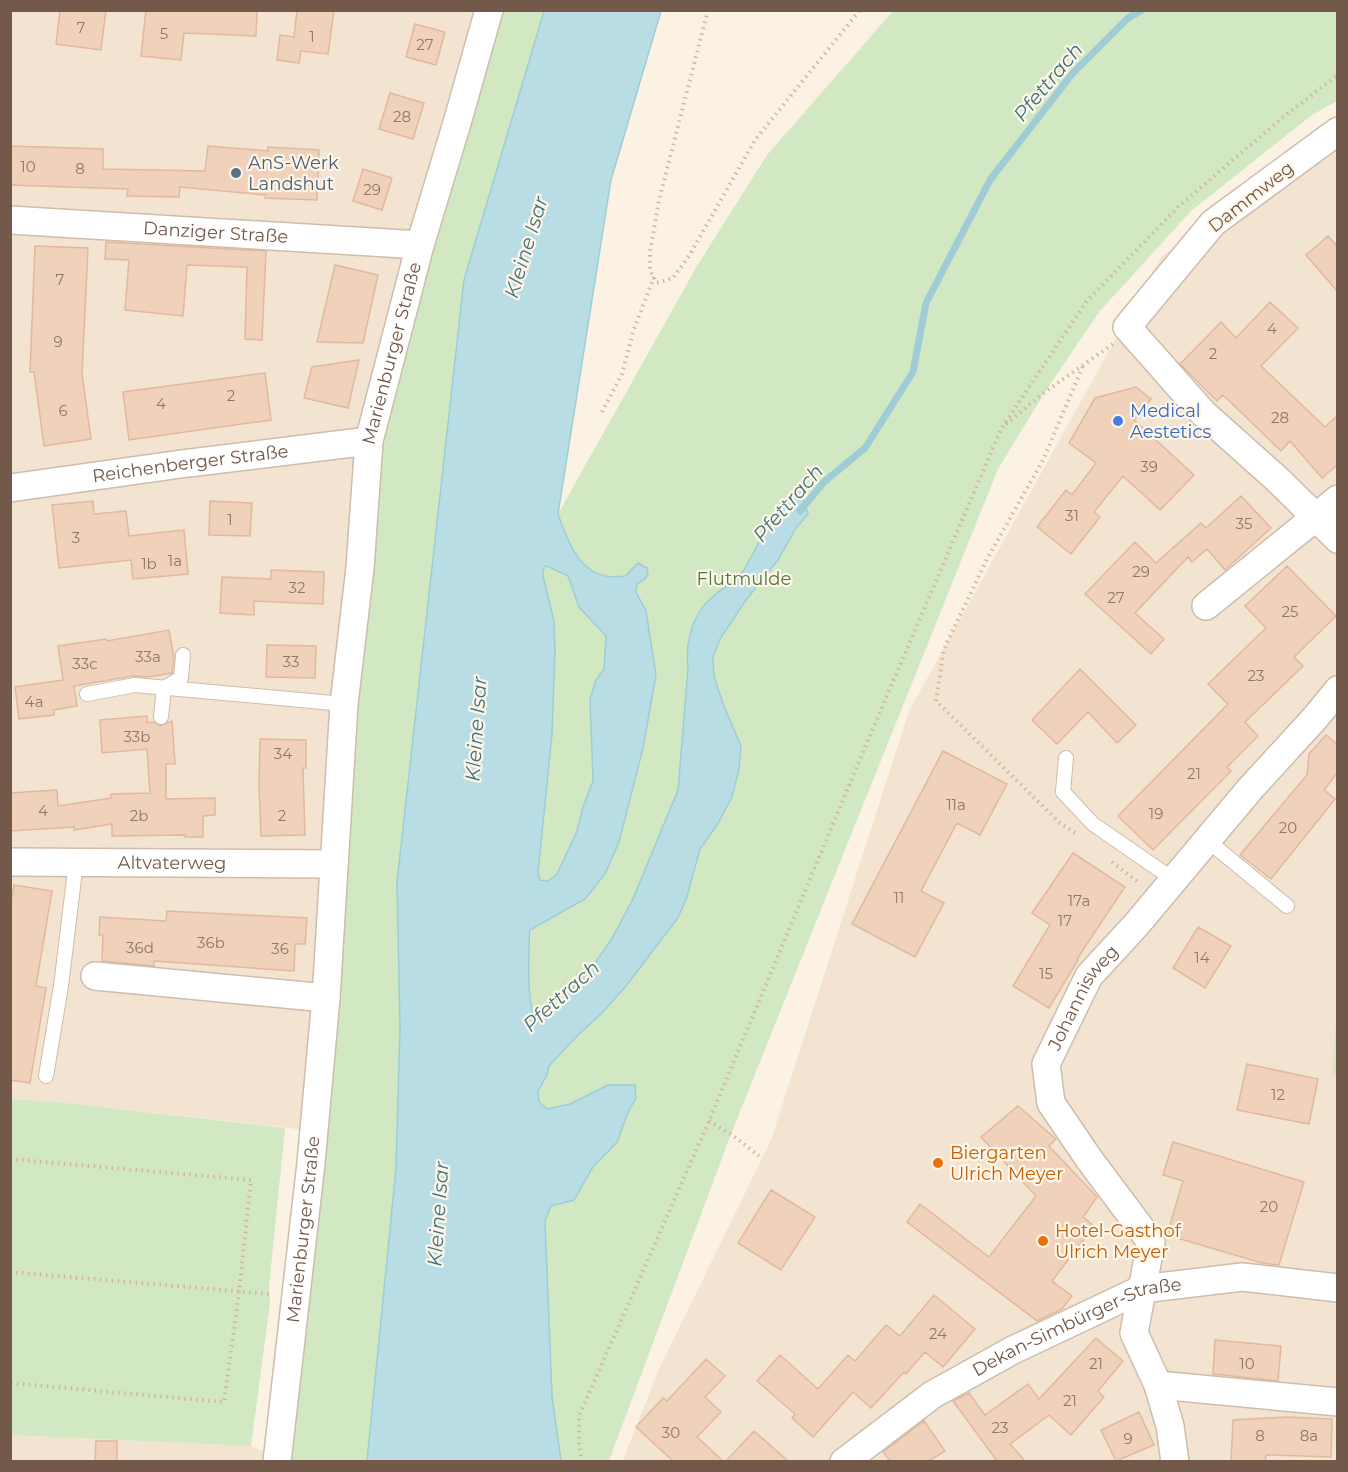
<svg xmlns="http://www.w3.org/2000/svg" width="1348" height="1472" viewBox="0 0 1348 1472" font-family="Montserrat,sans-serif">
	<style>
		.residential { fill: #f3e4d1 }
		.green { fill: #d1e8c2 }
		.water { fill: #b8dde4; stroke: #9fccd5; stroke-width: 1.5; fill-rule: evenodd }
		.lines { fill: none; stroke-linecap: round; stroke-linejoin: round }
		.stream { stroke: #9fccd5; stroke-width: 7 }
		.building { fill: #f0d1bb; stroke: #e2b89c; stroke-width: 1.5 }
		.lane-casing { stroke: #cebcad; stroke-width: 16 }
		.street-casing { stroke: #cebcad; stroke-width: 30 }
		.path { stroke: #d4b49f; stroke-width: 4; stroke-dasharray: 1.5 4.5; stroke-linecap: butt }
		.lane { stroke: #fff; stroke-width: 14 }
		.street { stroke: #fff; stroke-width: 27 }
		.service-dot { fill: #5c6f8a; stroke: #fef6e8; stroke-width: 2 }
		.shop-dot { fill: #3f7fe0; stroke: #fef6e8; stroke-width: 2 }
		.food-dot { fill: #e8710a; stroke: #fef6e8; stroke-width: 2 }
		.labels { text-anchor: middle; dominant-baseline: central; stroke-width: 4.5; stroke-linejoin: round; paint-order: stroke }
		.number-label { font-size: 15px; fill: #927766 }
		.service-label { font-size: 18px; fill: #4e5e75; stroke: #fef6e8; text-anchor: start }
		.street-label { font-size: 18px; fill: #72594a; stroke: #fef6e8 }
		.shop-label { font-size: 18px; fill: #366cbe; stroke: #fef6e8; text-anchor: start }
		.park-label { font-size: 18px; fill: #517842; stroke: #fef6e8 }
		.food-label { font-size: 18px; fill: #c56008; stroke: #fef6e8; text-anchor: start }
		.water-label { font-size: 20px; font-style: italic; fill: #41737e; stroke: #fef6e8 }
	</style>
	<rect width="100%" height="100%" fill="#fbf2e3"/>
	<!-- residential -->
	<path class="residential" d="M10,11H489L314,1133L290,1128L58,1102L11,1099Z
		M1337,131V1461L622,1462L659,1369L771,1140L909,711L1161,257L1314,145Z
		M11,1435L251,1446L275,1456V1462H11Z"/>
	<!-- green -->
	<path class="green" d="M489,11H544L464,280L400,1027L396,1168L367,1461L282,1462L369,441Z
		M893,11H1337V101L1312,115L1191,211L1099,312L1045,392L998,469L731,1134L609,1461H561L552,1396L545,1221L551,1206L574,1200L593,1167L617,1142L628,1112L636,1098L608,1085L570,1104L547,1109L539,1102L538,1091L547,1076L532,1014L528,964L552,734L555,651L554,621L543,576L544,567L558,514L697,266L767,155Z
		M1337,1005V1071L1332,1076Z
		M11,1099L58,1102L285,1128L269,1287L270,1303L251,1446L11,1435Z"/>
	<!-- water -->
	<path class="water" d="M544,11H661L611,180L558,514C569,546 583,583 625,576L638,563L647,568L648,574L645,579L637,584L636,592L646,611L656,675L643,748L619,842L605,874L585,899L530,930C528,962 527,994 535,1025L562,1000L592,967L611,940L632,901L678,790L688,668C685,644 692,615 711,598C722,588 734,582 744,570L781,502L800,487L808,514L796,528L778,560L746,600L720,639L713,657L714,676L723,704L741,746L739,769L732,797L717,825L700,849L686,900L677,919L626,986L602,1013L578,1035L549,1066L547,1075L538,1091L539,1102L547,1109L570,1104L608,1085H635L636,1098L628,1112L617,1142L593,1167L574,1200L551,1206L545,1221L552,1396L561,1461H367L396,1168L400,1027L397,882L464,280ZM547,566L568,576L579,607L606,636L604,669L596,680L590,699L593,781L583,807L577,831L557,874L548,881L540,880L538,873L552,734L555,651L554,621L543,576L544,567Z"/>
	<g class="lines">
		<!-- stream -->
		<path class="stream" d="M800,511L824,482L865,448L913,372L926,303L990,180L1072,74L1128,18L1142,10"/>
	</g>
	<!-- building -->
	<path class="building" d="M60,10H106L101,50L56,44Z
		M146,10H257L256,36L184,33L181,60L141,56Z
		M297,10H334L328,54L301,51L299,63L277,60L280,35L294,37Z
		M415,24L445,32L436,65L406,57Z
		M390,93L424,103L413,139L379,129Z
		M10,146L103,149V169L205,171L208,146L268,151V147L319,150L317,200L265,198L266,195L180,187L179,197L127,196L128,189L10,185Z
		M363,169L392,178L382,210L353,201Z
		M1328,236L1338,247V292L1306,255Z
		M106,242L266,251L262,340L245,339L247,267L187,265L183,316L125,310L129,260L105,259Z
		M35,246L88,248L82,374L91,439L44,446L34,372H30Z
		M335,265L378,275L363,343L317,342Z
		M1270,302L1298,328L1261,366L1325,427L1338,415V464L1322,478L1290,441L1281,451L1223,395L1217,401L1180,364L1221,322L1236,338Z
		M359,360L348,408L304,398L312,367Z
		M265,373L271,420L129,440L123,392Z
		M1136,387L1151,399L1134,420L1194,475L1160,510L1123,476L1094,512L1100,517L1071,554L1037,527L1066,490L1072,495L1096,463L1069,443L1095,398Z
		M1241,496L1271,528L1225,570L1207,549L1192,562L1188,557L1135,613L1164,639L1151,654L1085,594L1135,542L1156,563L1201,523L1206,528Z
		M93,501L94,514L126,511L129,536L184,530L188,574L133,579L131,560L59,568L52,505Z
		M210,501L252,503L250,536L209,535Z
		M1287,566L1336,616L1294,657L1303,666L1245,722L1258,736L1227,767L1231,771L1153,850L1118,816L1228,704L1208,684L1266,628L1245,606Z
		M271,570L324,572L323,604L254,601V615L220,613L222,577L271,579Z
		M169,630L174,659L172,673L148,677L133,676L74,686L77,706L54,710V715L19,719L15,687L63,680L58,646L106,639L107,641Z
		M267,645L316,646L315,678L266,677Z
		M1080,669L1136,725L1117,743L1088,712L1057,744L1032,720Z
		M147,716V723L154,722L160,726L172,721L175,764H166V799L215,798V815L203,816V837H185V835L112,836V824L74,830V827L10,831V793L57,790L58,806L111,798V794L150,793L147,749L102,753L100,720Z
		M1326,735L1338,745V772L1324,790L1335,799L1271,879L1240,855L1307,775L1309,754Z
		M260,739L306,740V768H303L305,835L261,836L259,786Z
		M943,751L1007,784L980,835L957,823L921,891L944,903L915,957L852,924Z
		M1073,853L1125,887L1077,959L1078,960L1049,1008L1013,986L1050,925L1032,913Z
		M14,885L52,891L36,986L46,988L30,1083L10,1080V907Z
		M167,911L307,918L305,944H295L294,971L154,961V966L102,961L103,935H99L100,917L166,921Z
		M1198,927L1231,946L1205,988L1173,968Z
		M1247,1064L1318,1079L1309,1124L1237,1110Z
		M1018,1106L1056,1139L1049,1146L1097,1197L1083,1217L1094,1226L1052,1281L1072,1296L1062,1309L1037,1321L907,1222L920,1204L989,1257L1036,1196L981,1137Z
		M1173,1142L1304,1182L1279,1265L1262,1263L1167,1235L1183,1181L1163,1175Z
		M771,1190L815,1217L781,1270L738,1243Z
		M934,1295L975,1329L943,1367L925,1352L906,1374L904,1372L871,1408L853,1392L813,1437L792,1418L795,1414L757,1381L780,1355L818,1389L848,1355L855,1361L886,1325L900,1336Z
		M1096,1338L1123,1361L1098,1391L1104,1397L1071,1435L1049,1415L1010,1444L1025,1461H997L953,1401L969,1393L985,1415L1028,1384L1039,1399Z
		M1215,1340L1281,1346L1278,1381L1213,1374Z
		M706,1359L725,1376L705,1397L721,1412L697,1437L723,1461H673L636,1427L663,1398L667,1401Z
		M1139,1412L1154,1445L1116,1461L1101,1430Z
		M1287,1417L1332,1419L1331,1457L1266,1455L1265,1461H1231L1233,1420Z
		M924,1421L945,1451L929,1461H890L883,1452Z
		M754,1431L788,1461H726Z
		M96,1441H117V1461H95Z"/>
	<g class="lines">
		<defs>
			<path id="lane" d="M87,694L135,685L344,704
				M161,717L164,688L181,678L183,655
				M1066,758L1063,792L1093,824L1174,880
				M1207,840L1287,906
				M46,1076L61,986L76,862"/>
			<g id="street">
				<path d="M1338,131L1213,223L1127,327L1203,413L1278,480L1338,539"/>
				<path id="s1" d="M10,220L420,245"/>
				<path id="s2" d="M10,488L181,464L369,441"/>
				<path d="M1206,606L1338,499"/>
				<path id="s3" d="M10,862L334,864"/>
				<path d="M95,976L326,998"/>
				<path d="M1158,1385L1338,1402"/>
				<path id="s4" d="M277,1462L311,1163L326,998L344,704L360,568L369,441L420,245L457,123L489,10"/>
				<path id="s5" d="M844,1462L932,1395L1013,1350L1142,1289L1242,1277L1338,1288"/>
				<path id="s6" d="M1175,1462L1170,1426L1158,1385L1134,1333L1151,1242L1089,1159L1051,1103L1046,1064L1089,976L1136,925L1250,789L1315,718L1338,690"/>
			</g>
		</defs>
		<!-- lane casing -->
		<use href="#lane" class="lane-casing"/>
		<!-- street casing -->
		<use href="#street" class="street-casing"/>
		<!-- path -->
		<path class="path" d="M708,10L659,200L650,252V271L657,283L673,278L689,256L755,140L860,10
			M602,412L622,374L634,329L654,277
			M1006,424L1045,392L1113,344
			M1075,833L1060,823L936,701L944,649L987,559L1043,460L1083,366
			M1112,862L1139,883
			M709,1121L731,1134L759,1156
			M10,1159L251,1180L239,1292L224,1402L10,1383
			M10,1272L271,1294
			M582,1462L579,1445V1416L709,1121L863,752L1001,429L1086,302L1178,207L1287,114L1338,75"/>
		<!-- lane -->
		<use href="#lane" class="lane"/>
		<!-- street -->
		<use href="#street" class="street"/>
	</g>
	<!-- markers -->
	<circle class="service-dot" cx="236" cy="173" r="6"/>
	<circle class="shop-dot" cx="1118" cy="421" r="6"/>
	<g class="food-dot">
		<circle cx="938" cy="1163" r="6"/>
		<circle cx="1043" cy="1241" r="6"/>
	</g>
	<g class="labels">
		<!-- number labels -->
		<g class="number-label">
			<text x="81" y="27">7</text>
			<text x="164" y="33">5</text>
			<text x="312" y="36">1</text>
			<text x="425" y="44">27</text>
			<text x="402" y="116">28</text>
			<text x="28" y="166">10</text>
			<text x="80" y="168">8</text>
			<text x="372" y="189">29</text>
			<text x="60" y="279">7</text>
			<text x="1272" y="328">4</text>
			<text x="58" y="341">9</text>
			<text x="1213" y="353">2</text>
			<text x="231" y="395">2</text>
			<text x="161" y="403">4</text>
			<text x="63" y="410">6</text>
			<text x="1280" y="417">28</text>
			<text x="1149" y="466">39</text>
			<text x="1072" y="515">31</text>
			<text x="230" y="519">1</text>
			<text x="1244" y="523">35</text>
			<text x="76" y="537">3</text>
			<text x="175" y="560">1a</text>
			<text x="149" y="563">1b</text>
			<text x="1141" y="571">29</text>
			<text x="297" y="587">32</text>
			<text x="1116" y="597">27</text>
			<text x="1290" y="611">25</text>
			<text x="148" y="656">33a</text>
			<text x="291" y="661">33</text>
			<text x="85" y="663">33c</text>
			<text x="1256" y="675">23</text>
			<text x="34" y="701">4a</text>
			<text x="137" y="736">33b</text>
			<text x="283" y="753">34</text>
			<text x="1194" y="773">21</text>
			<text x="956" y="804">11a</text>
			<text x="43" y="810">4</text>
			<text x="1156" y="813">19</text>
			<text x="139" y="815">2b</text>
			<text x="282" y="815">2</text>
			<text x="1288" y="827">20</text>
			<text x="899" y="897">11</text>
			<text x="1079" y="900">17a</text>
			<text x="1065" y="920">17</text>
			<text x="211" y="942">36b</text>
			<text x="140" y="947">36d</text>
			<text x="280" y="948">36</text>
			<text x="1202" y="957">14</text>
			<text x="1046" y="973">15</text>
			<text x="1278" y="1094">12</text>
			<text x="1269" y="1206">20</text>
			<text x="938" y="1333">24</text>
			<text x="1096" y="1363">21</text>
			<text x="1247" y="1363">10</text>
			<text x="1070" y="1400">21</text>
			<text x="1000" y="1427">23</text>
			<text x="671" y="1432">30</text>
			<text x="1260" y="1435">8</text>
			<text x="1309" y="1435">8a</text>
			<text x="1128" y="1438">9</text>
		</g>
		<!-- service labels -->
		<g class="service-label">
			<text x="248" y="163">AnS-Werk<tspan x="248" dy="21">Landshut</tspan></text>
		</g>
		<!-- street labels -->
		<g class="street-label">
			<text transform="translate(1251 197) rotate(-38)">Dammweg</text>
			<text stroke="none"><textPath href="#s1" startOffset="206">Danziger Straße</textPath></text>
			<text stroke="none"><textPath href="#s4" startOffset="1116">Marienburger Straße</textPath></text>
			<text stroke="none"><textPath href="#s2" startOffset="182">Reichenberger Straße</textPath></text>
			<text stroke="none"><textPath href="#s3" startOffset="162">Altvaterweg</textPath></text>
			<text stroke="none"><textPath href="#s6" startOffset="516">Johannisweg</textPath></text>
			<text stroke="none"><textPath href="#s4" startOffset="234">Marienburger Straße</textPath></text>
			<text stroke="none"><textPath href="#s5" startOffset="272">Dekan-Simbürger-Straße</textPath></text>
		</g>
		<!-- shop labels -->
		<g class="shop-label">
			<text x="1130" y="411">Medical<tspan x="1130" dy="21">Aestetics</tspan></text>
		</g>
		<!-- park labels -->
		<g class="park-label">
			<text x="744" y="579">Flutmulde</text>
		</g>
		<!-- food labels -->
		<g class="food-label">
			<text x="950" y="1153">Biergarten<tspan x="950" dy="21">Ulrich Meyer</tspan></text>
			<text x="1055" y="1231">Hotel-Gasthof<tspan x="1055" dy="21">Ulrich Meyer</tspan></text>
		</g>
		<!-- water labels -->
		<g class="water-label">
			<text transform="translate(1048 82) rotate(-50)">Pfettrach</text>
			<text transform="translate(526 247) rotate(-73)">Kleine Isar</text>
			<text transform="translate(788 503) rotate(-49)">Pfettrach</text>
			<text transform="translate(476 729) rotate(-86)">Kleine Isar</text>
			<text transform="translate(561 996) rotate(-42)">Pfettrach</text>
			<text transform="translate(438 1214) rotate(-86)">Kleine Isar</text>
		</g>
	</g>
	<!-- border -->
	<rect width="1348" height="1472" fill="none" stroke="#72594a" stroke-width="24"/>
</svg>
